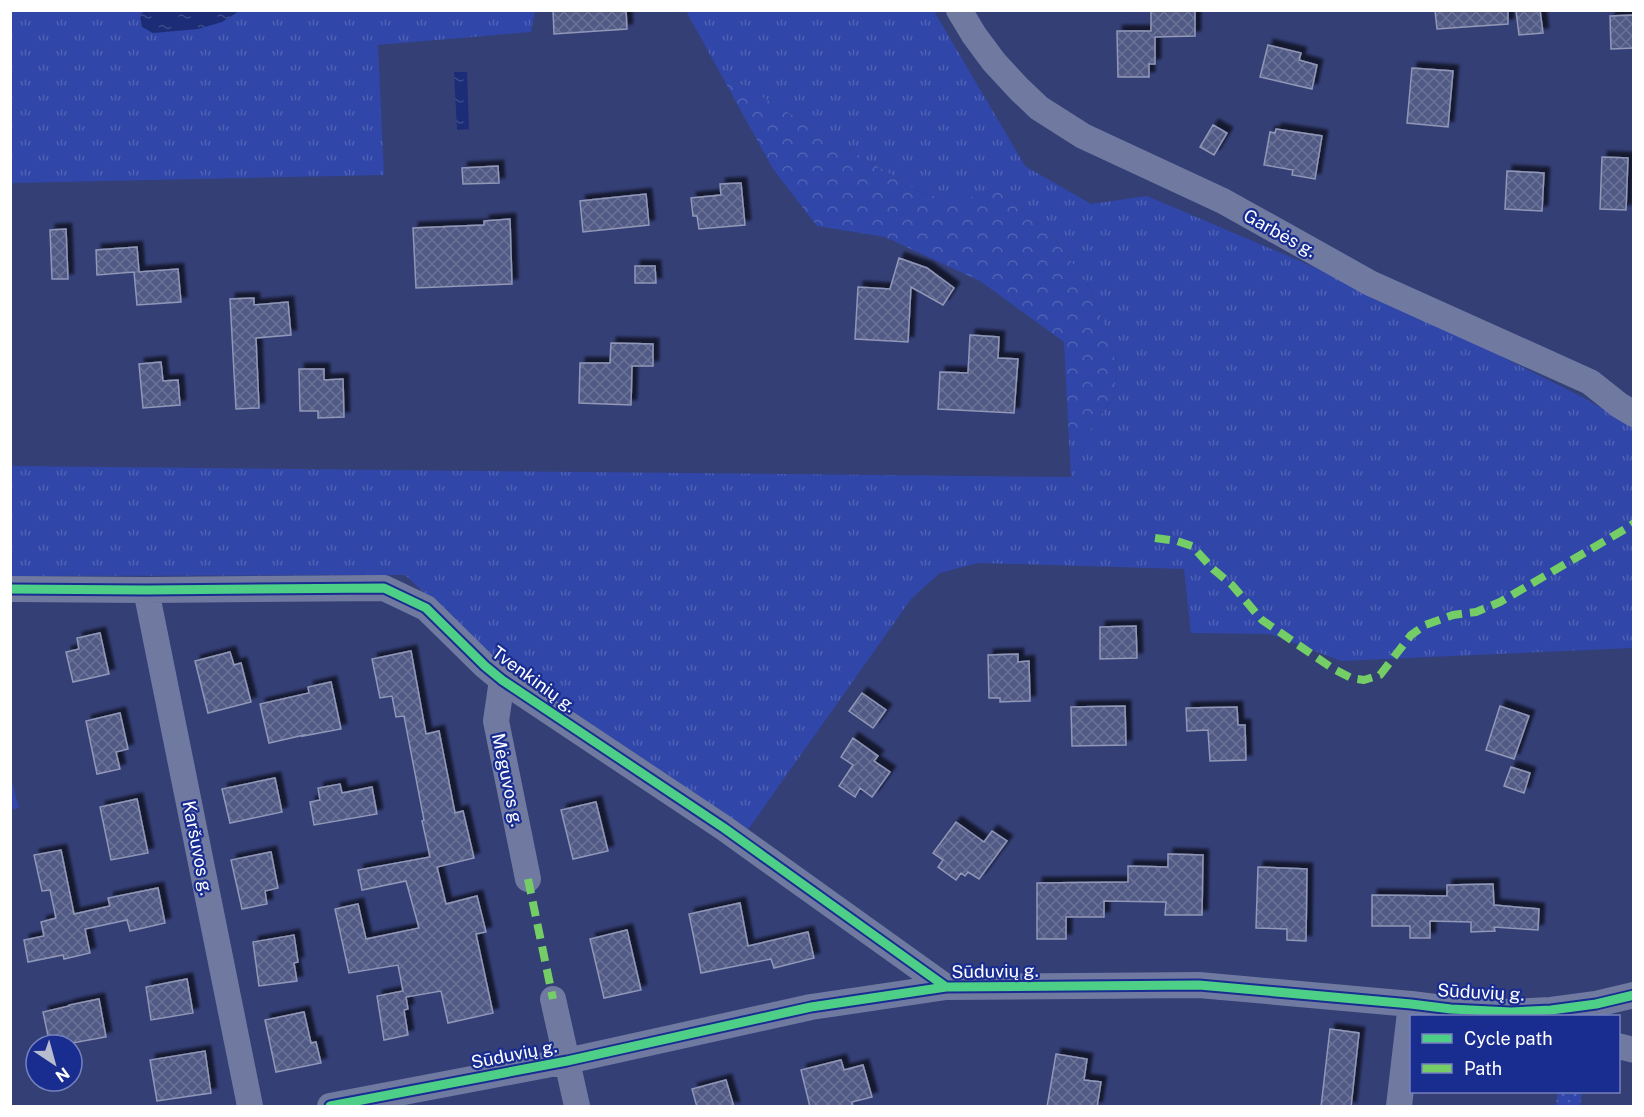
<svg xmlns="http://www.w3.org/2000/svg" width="1644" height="1117" viewBox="0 0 1644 1117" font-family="'Public Sans',sans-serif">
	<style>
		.grass { fill: url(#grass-tufts) }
		.forest { fill: url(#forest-crowns) }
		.park { fill: url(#park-dots) }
		.garden { fill: #3046a8 }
		.water { fill: url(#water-ripples) }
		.building { fill: url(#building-cross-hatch); stroke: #9197b7; stroke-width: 1.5; filter: url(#shadow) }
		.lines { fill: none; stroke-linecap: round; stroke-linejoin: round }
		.street { stroke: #707aa1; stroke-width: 26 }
		.quiet { stroke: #74ce65; stroke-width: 8; stroke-dasharray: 15 8; stroke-linecap: butt }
		.cycleway-casing { stroke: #192d91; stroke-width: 13 }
		.cycleway { stroke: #4dcf88; stroke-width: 9 }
		.labels { text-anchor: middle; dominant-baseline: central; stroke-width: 4.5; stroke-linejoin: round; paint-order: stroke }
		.street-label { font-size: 18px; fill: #fff; stroke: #192d91 }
	</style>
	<defs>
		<pattern id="grass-tufts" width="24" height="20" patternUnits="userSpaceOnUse" patternTransform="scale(1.5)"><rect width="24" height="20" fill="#3046a8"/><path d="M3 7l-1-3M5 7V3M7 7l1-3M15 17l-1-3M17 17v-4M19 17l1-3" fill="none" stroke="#4f62b5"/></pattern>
		<pattern id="forest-crowns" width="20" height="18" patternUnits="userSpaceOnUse" patternTransform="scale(1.5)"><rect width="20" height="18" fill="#3046a8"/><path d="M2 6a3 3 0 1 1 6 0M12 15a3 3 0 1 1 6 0" fill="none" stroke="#4f62b5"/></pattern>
		<pattern id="park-dots" width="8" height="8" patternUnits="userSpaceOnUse" patternTransform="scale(1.5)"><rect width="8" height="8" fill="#3046a8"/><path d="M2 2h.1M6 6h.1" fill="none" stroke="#4f62b5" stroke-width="1.8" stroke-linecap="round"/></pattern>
		<pattern id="water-ripples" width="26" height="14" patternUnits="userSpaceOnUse" patternTransform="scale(1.5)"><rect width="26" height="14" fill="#1c2c76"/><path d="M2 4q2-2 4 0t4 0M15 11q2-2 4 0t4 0" fill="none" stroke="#3e4c8b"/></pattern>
		<pattern id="building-cross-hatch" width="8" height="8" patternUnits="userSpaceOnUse" patternTransform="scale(1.5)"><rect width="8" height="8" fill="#515a85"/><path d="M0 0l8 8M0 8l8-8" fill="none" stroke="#6b7397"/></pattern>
		<filter id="shadow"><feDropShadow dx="5.5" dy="-5.5" stdDeviation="1.5" flood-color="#0009"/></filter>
	</defs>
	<rect width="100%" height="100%" fill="#343f76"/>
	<!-- grass -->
	<path class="grass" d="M10,11H144L140,16L222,22L239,11H535L531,32L378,45L384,175L11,183Z
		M686,11H934L1025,166L1091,204L1147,196L1321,270L1455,333L1584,398L1633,426V648L1341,661L1270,634L1191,633L1184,569L978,563L940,573L911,599L747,831L530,683L483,647L405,575L11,576V466L1071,477L1069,440L1088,433L1114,396L1117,367L1109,338L1090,288L1049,231L997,188L966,199H944L920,192L719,71Z"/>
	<!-- forest -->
	<path class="forest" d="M719,71L920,192L944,199H966L997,188L1049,231L1090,288L1109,338L1117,367L1114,396L1088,433L1069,440L1064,342L980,281L885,237L817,226L773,169Z"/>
	<!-- park -->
	<path class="park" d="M1558,1092H1582L1580,1106H1556Z"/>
	<!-- garden -->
	<path class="garden" d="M10,774L19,808L11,810H10Z"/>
	<!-- water -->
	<path class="water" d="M144,11V10L239,11L222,22L198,29L153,33L142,27L140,16Z
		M454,72H467L469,129L457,130Z"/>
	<!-- building -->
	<path class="building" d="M553,10H626L627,29L554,34Z
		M1151,10H1195V36L1155,37V64H1149V77H1118L1117,31H1151Z
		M1435,10H1508V24L1437,29Z
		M1516,10H1540L1543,33L1519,35Z
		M1634,15V48L1611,49L1610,16Z
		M1268,45L1301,53L1299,60L1317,65L1312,89L1260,77Z
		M1412,68L1453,71L1448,127L1407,123Z
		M1213,125L1227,133L1214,155L1200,147Z
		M1276,129L1322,136L1315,179L1292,175L1293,170L1264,165L1270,132L1275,133Z
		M1602,157L1628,158L1626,210L1600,209Z
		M498,166L499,183L463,184L462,168Z
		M1507,171L1544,173L1542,211L1505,209Z
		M741,183L745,225L699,229L697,216H693L691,198L721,195L720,184Z
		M646,194L649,225L583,232L580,201Z
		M510,219L512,284L416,288L413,228L484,225V221Z
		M66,229L68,279H52L50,230Z
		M137,247L139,272L178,269L181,302L137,305L134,272L97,275L96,250Z
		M899,258L927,268L954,288L943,305L911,287L908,342L855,339L858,287L890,289Z
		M635,266H655L656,283H635Z
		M254,298V305L288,302L291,335L256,338L259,408L236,409L230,299Z
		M970,335L999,337L998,358L1018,359L1014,413L938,409L940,372L968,373Z
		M611,343L653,344V366H632L631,405L579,403L580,363H610Z
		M161,362L163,381L178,380L180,405L143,408L139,364Z
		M299,369H324V380L343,379L344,417L318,418V411H300Z
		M1136,626L1137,658L1100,659V627Z
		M100,633L109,674L73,682L66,652L79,649L77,638Z
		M411,651L426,734L439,731L455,813L463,811L474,858L437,867L446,904L477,896L486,932L476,934L493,1013L448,1023L441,991L406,997L408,1009L404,1010L408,1035L384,1040L377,996L403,991L398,965L349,973L335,909L358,904L366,939L419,928L406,881L362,890L358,870L430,857L422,821L424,820L404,716L396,717L392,696L380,698L372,659Z
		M230,652L234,665L241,663L251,702L208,713L195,661Z
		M1018,654V662L1029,661L1030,701L1000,702V698H989L988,655Z
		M331,682L341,729L303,736L304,735L269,743L260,704L309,693L308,687Z
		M862,693L886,710L873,728L849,711Z
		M1125,706L1126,745L1072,746L1071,707Z
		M1500,706L1529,716L1514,759L1486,750Z
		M1237,707L1238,725H1245L1246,760L1210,761L1208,730L1187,731L1186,708Z
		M120,713L128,749L116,752L120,769L97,774L86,721Z
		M853,738L878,756L874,761L890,772L872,797L860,788L855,797L839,786L853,765L841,757Z
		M1511,767L1530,773L1524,793L1504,786Z
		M275,778L282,812L230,823L222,789Z
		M340,784L342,793L372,787L377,814L314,825L310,802L320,800L318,788Z
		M137,799L148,853L111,860L100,807Z
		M596,802L608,851L573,859L561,810Z
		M956,822L984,842L992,831L1007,841L979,879L968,872L965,876L961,873L956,880L938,867L943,860L933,853Z
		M61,850L74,914L110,906L108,898L158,888L165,923L130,931L127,920L85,929L90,953L64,959L63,955L28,962L24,940L44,936L41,922L56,918L50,890L42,891L34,855Z
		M271,852L278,888L265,891L267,904L242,909L231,860Z
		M1168,854L1203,855L1202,915H1165L1166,902L1104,901V917H1066V939H1037V883L1128,882V866L1168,867Z
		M1258,867L1307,869L1306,941L1287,940V929L1256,928Z
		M1493,884L1494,905L1539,909L1538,930L1494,927L1495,931L1471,932V922L1430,921V938H1410V926H1372V895L1447,896V885Z
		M740,903L748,946L808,932L814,958L774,968L771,959L701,973L689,914Z
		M627,930L641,990L604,998L590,939Z
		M294,935L298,962L294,963L297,981L259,986L253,942Z
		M187,979L193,1013L151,1020L146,987Z
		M99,999L106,1037L61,1045H50L43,1012L69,1006V1005Z
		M304,1012L311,1043L316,1042L321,1063L276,1072L265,1020Z
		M1330,1029L1359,1033L1351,1107H1321Z
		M205,1051L211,1093L157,1101L150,1060Z
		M1056,1054L1087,1059L1084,1080L1101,1082L1097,1107H1047Z
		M841,1060L844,1070L863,1065L872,1097L852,1102L853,1107H810L801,1070Z
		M726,1080L734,1107H697L692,1089Z"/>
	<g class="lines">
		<!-- street -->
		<path class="street" d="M959,10L974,35L994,62L1019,89L1039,108L1083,136L1223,201L1370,283L1590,382L1619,405L1634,414
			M10,589L146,590L384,588L426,608L485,666L502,680L724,828L946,987
			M146,590L250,1106
			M502,680L496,721L528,879
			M553,999L577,1106
			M1618,1046L1634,1050
			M330,1106L567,1061L811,1007L946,987L1199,985L1411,1004L1451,1009L1511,1012L1551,1010L1596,1004L1634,995
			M1399,1106L1411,1004"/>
		<!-- quiet -->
		<path class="quiet" d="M1155,538L1177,541L1192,546L1213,569L1232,585L1262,620L1332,668L1351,678L1364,680L1380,675L1411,635L1425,625L1453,615L1476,612L1500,602L1627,528L1634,523
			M528,879L553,999"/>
		<defs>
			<path id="cycleway" d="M10,589L146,590L384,588L426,608L485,666L502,680L724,828L946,987
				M330,1106L567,1061L811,1007L946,987L1199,985L1411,1004L1451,1009L1511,1012L1551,1010L1596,1004L1634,995"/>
		</defs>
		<!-- cycleway casing -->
		<use href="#cycleway" class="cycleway-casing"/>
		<!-- cycleway -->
		<use href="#cycleway" class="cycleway"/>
	</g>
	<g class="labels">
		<!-- street labels -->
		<g class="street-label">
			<text transform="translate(1280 233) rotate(29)">Garbės g.</text>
			<text transform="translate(534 679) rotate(36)">Tvenkinių g.</text>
			<text transform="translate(508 780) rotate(78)">Mėguvos g.</text>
			<text transform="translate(198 848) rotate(79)">Karšuvos g.</text>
			<text transform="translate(995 971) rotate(-1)">Sūduvių g.</text>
			<text transform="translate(1481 992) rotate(3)">Sūduvių g.</text>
			<text transform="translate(514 1054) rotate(-11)">Sūduvių g.</text>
		</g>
	</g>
	<!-- border -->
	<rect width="1644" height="1117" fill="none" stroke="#ffffff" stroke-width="24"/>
	<!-- legend -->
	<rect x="1410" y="1015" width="210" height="78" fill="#192d91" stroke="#7581bd" stroke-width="1.5"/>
	<rect x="1422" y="1034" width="30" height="9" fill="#4dcf88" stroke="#7581bd" stroke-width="1.5"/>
	<text x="1464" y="1045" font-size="18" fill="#ffffff">Cycle path</text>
	<rect x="1422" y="1064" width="30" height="9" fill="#74ce65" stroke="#7581bd" stroke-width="1.5"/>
	<text x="1464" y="1075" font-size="18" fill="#ffffff">Path</text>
	<!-- north arrow -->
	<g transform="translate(54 1063) rotate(144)"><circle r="28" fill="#192d91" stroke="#7581bd" stroke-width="1.5"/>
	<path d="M0-4.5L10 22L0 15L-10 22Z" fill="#b8bccf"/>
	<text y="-9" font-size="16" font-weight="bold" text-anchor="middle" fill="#ffffff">N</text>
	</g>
</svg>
